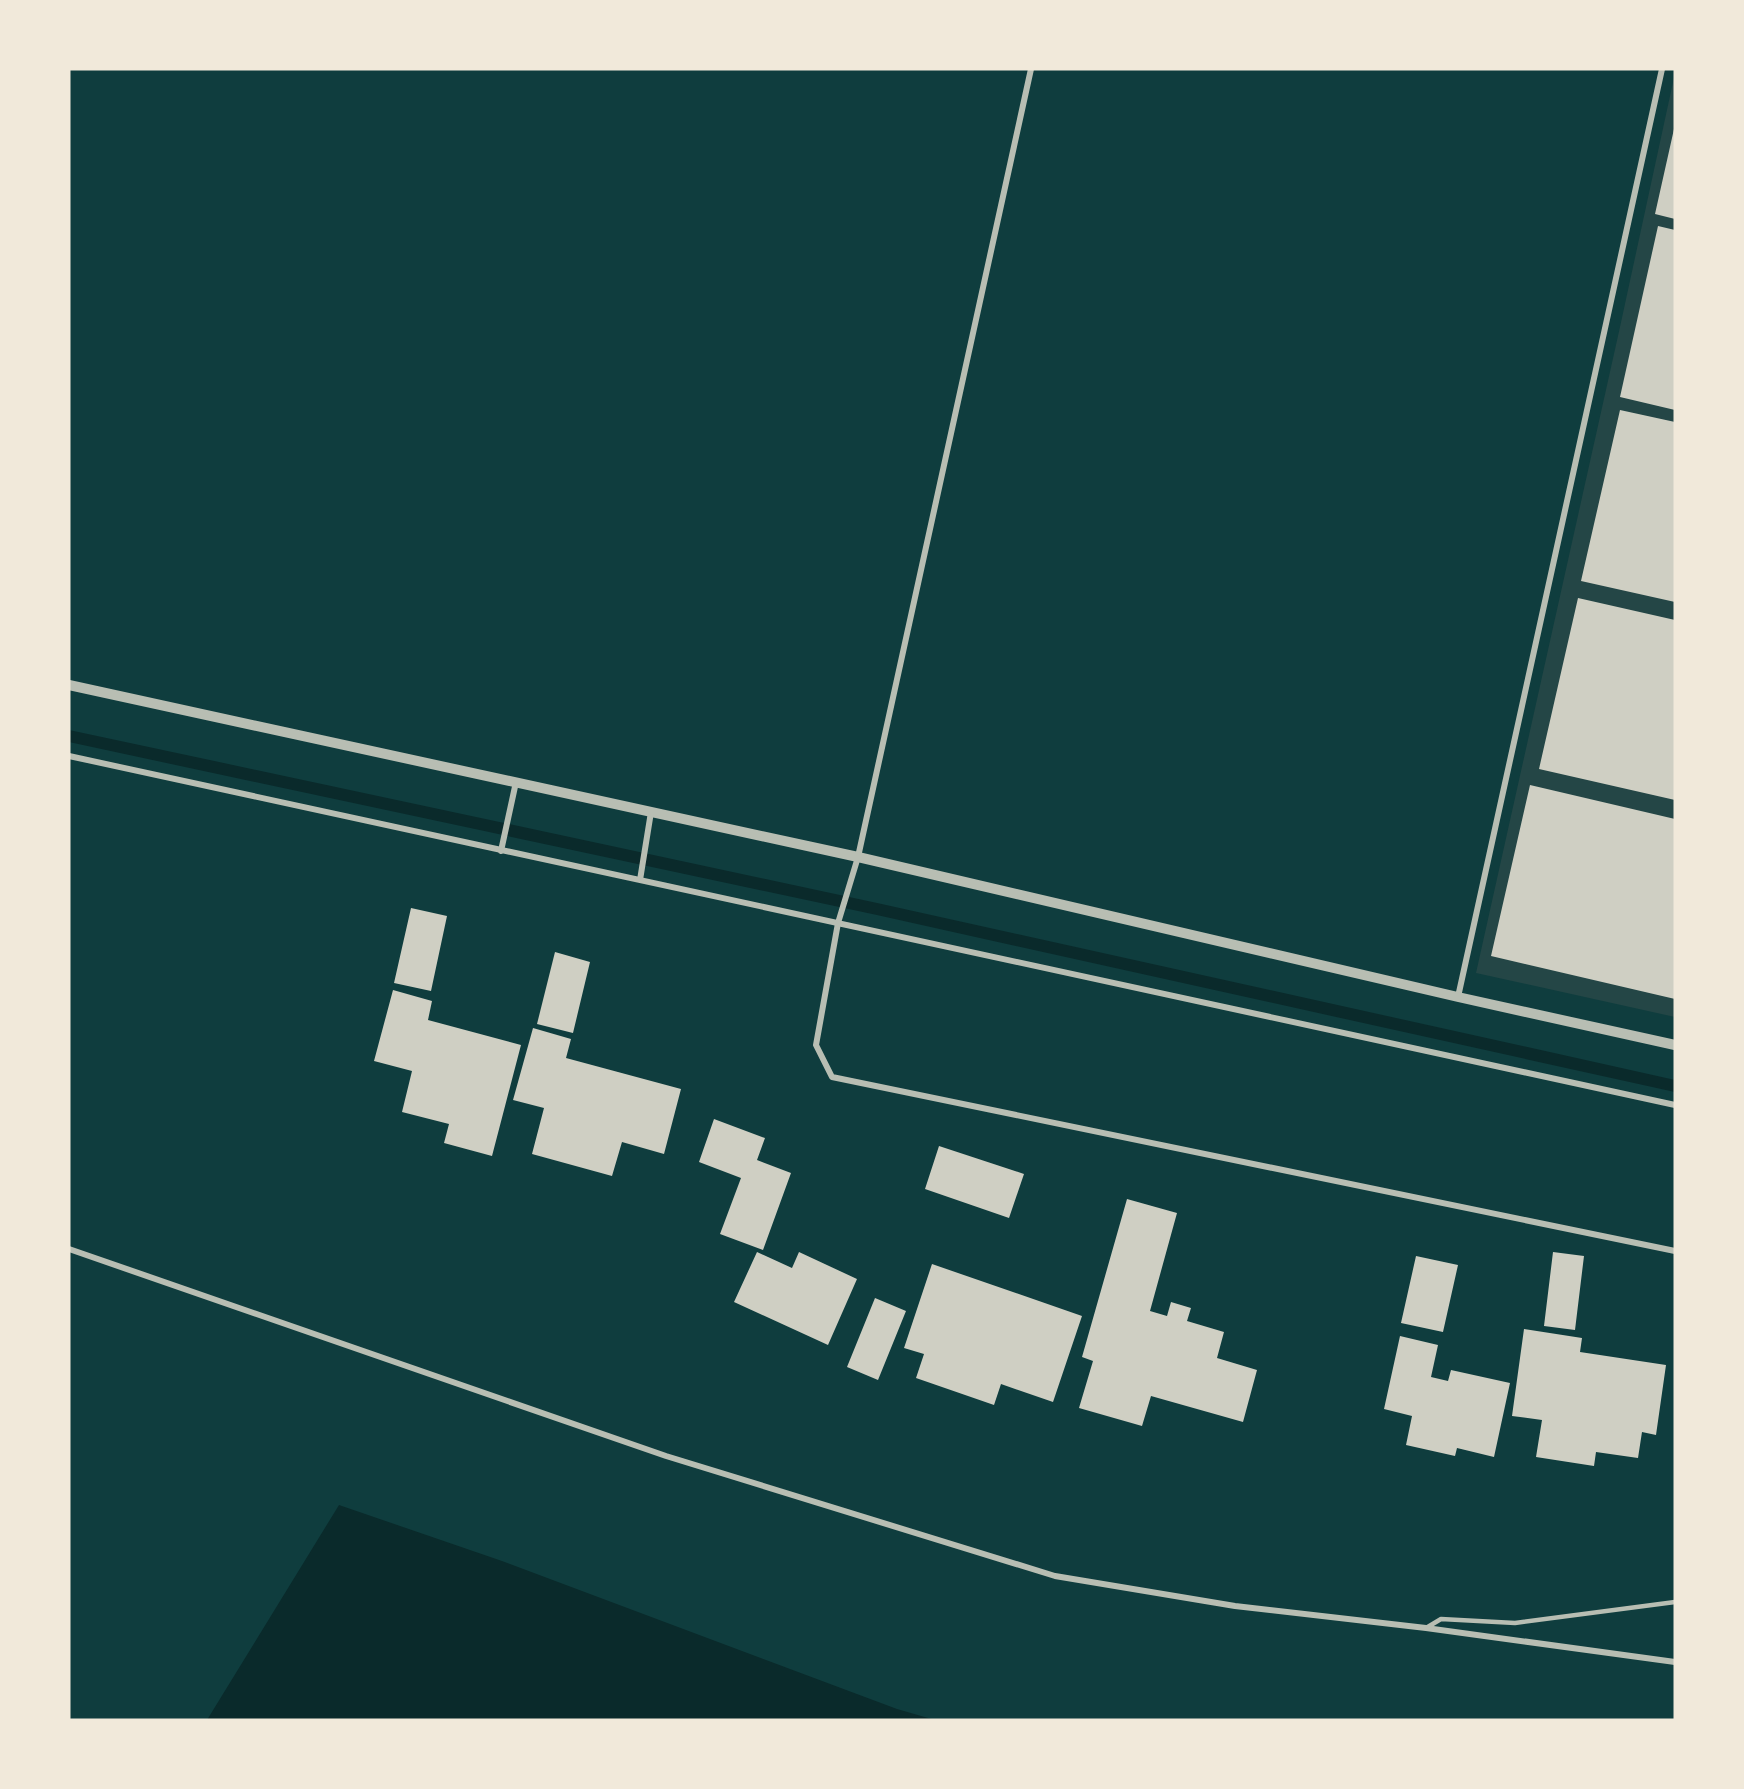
<svg xmlns="http://www.w3.org/2000/svg" width="1744" height="1789" viewBox="0 0 1744 1789" font-family="'IBM Plex Serif',serif">
	<style>
		.green { fill: #244646 }
		.water { fill: #0a2a2b }
		.lines { fill: none; stroke-linecap: round; stroke-linejoin: round }
		.stream { stroke: #0a2a2b; stroke-width: 12 }
		.building { fill: #cfcfc3 }
		.service { stroke: #b8beb3; stroke-width: 4.5 }
		.minor { stroke: #b8beb3; stroke-width: 6 }
		.tertiary { stroke: #b8beb3; stroke-width: 10 }
	</style>
	<rect width="100%" height="100%" fill="#0f3d3e"/>
	<!-- green -->
	<path class="green" d="M1675,73V1017L1476,973L1620,327Z"/>
	<!-- water -->
	<path class="water" d="M339,1505L502,1561L897,1709L935,1720H207Z"/>
	<g class="lines">
		<!-- stream -->
		<path class="stream" d="M69,736L877,909L1675,1086"/>
	</g>
	<!-- building -->
	<path class="building" d="M1674,129H1675V219L1655,214Z
		M1658,226L1675,230V410L1620,397Z
		M1620,410L1675,422V602L1581,581Z
		M1578,598L1675,620V800L1539,769Z
		M1530,785L1675,819V999L1491,956Z
		M411,908L447,916L431,991L394,983Z
		M555,952L590,962L573,1033L537,1024Z
		M393,990L432,1001L428,1020L521,1045L492,1156L444,1143L449,1124L402,1112L412,1071L374,1061Z
		M533,1028L571,1039L566,1058L681,1089L664,1154L622,1142L612,1176L532,1154L544,1108L513,1100Z
		M714,1119L765,1138L757,1160L791,1173L763,1250L720,1234L741,1178L699,1162Z
		M939,1146L1024,1174L1009,1218L925,1189Z
		M1127,1199L1177,1213L1150,1311L1167,1316L1171,1302L1191,1308L1187,1321L1224,1332L1217,1358L1257,1370L1243,1422L1151,1396L1142,1426L1079,1408L1093,1361L1082,1357Z
		M757,1252L792,1268L799,1252L857,1279L828,1345L734,1302Z
		M1553,1252L1584,1256L1575,1330L1544,1326Z
		M1416,1256L1458,1265L1443,1332L1401,1323Z
		M932,1264L1082,1316L1053,1402L1001,1384L994,1405L916,1378L924,1354L904,1348Z
		M875,1298L906,1311L878,1380L847,1367Z
		M1524,1329L1582,1338L1580,1352L1666,1365L1656,1435L1642,1432L1638,1458L1596,1452L1594,1466L1536,1457L1542,1420L1512,1416Z
		M1400,1336L1438,1345L1431,1377L1448,1381L1451,1370L1510,1383L1494,1457L1457,1448L1455,1456L1406,1445L1412,1416L1384,1409Z"/>
	<g class="lines">
		<!-- service -->
		<path class="service" d="M1426,1628L1441,1619L1515,1623L1675,1602"/>
		<!-- minor -->
		<path class="minor" d="M1031,69L858,857L838,923L816,1045L832,1077L1675,1251
			M69,756L1675,1105
			M501,851L516,782
			M640,880L651,812
			M1458,997L1662,69
			M69,1249L666,1456L1055,1576L1235,1606L1426,1628L1675,1662"/>
		<!-- tertiary -->
		<path class="tertiary" d="M69,685L858,857L1458,997L1675,1045"/>
	</g>
	<!-- border -->
	<rect width="1744" height="1789" fill="none" stroke="#f1e9da" stroke-width="141"/>
</svg>
